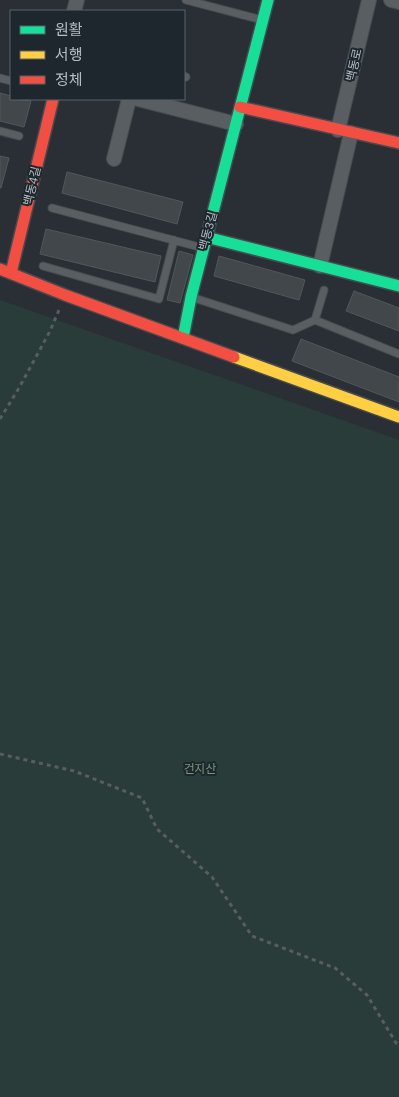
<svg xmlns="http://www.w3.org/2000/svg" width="399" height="1097" viewBox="0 0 399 1097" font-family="Helvetica,'Noto Sans KR',sans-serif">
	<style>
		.green { fill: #2a3c3a }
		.building { fill: #41474b; stroke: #51575c }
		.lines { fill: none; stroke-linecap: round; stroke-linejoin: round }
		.lane-casing { stroke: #474b4f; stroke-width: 9 }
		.street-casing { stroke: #474b4f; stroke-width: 16 }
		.fast-casing { stroke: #474b4f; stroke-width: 14 }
		.slow-casing { stroke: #474b4f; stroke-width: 14 }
		.jam-casing { stroke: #474b4f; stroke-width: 14 }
		.path { stroke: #585d60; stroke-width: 3; stroke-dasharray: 4 4; stroke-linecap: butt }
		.lane { stroke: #595e63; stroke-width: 7 }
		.street { stroke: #595e63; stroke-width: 14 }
		.fast { stroke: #16e098; stroke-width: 11 }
		.slow { stroke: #ffcf43; stroke-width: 11 }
		.jam { stroke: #f24e42; stroke-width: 11 }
		.labels { text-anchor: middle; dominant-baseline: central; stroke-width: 4; stroke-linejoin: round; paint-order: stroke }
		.street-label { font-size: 12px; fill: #b4bdc5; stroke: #1e272e }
		.park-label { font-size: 12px; fill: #759879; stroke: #1e272e }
	</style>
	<rect width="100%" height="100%" fill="#292f34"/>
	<!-- green -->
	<path class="green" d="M0,300L399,440V1097H0Z"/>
	<!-- building -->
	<path class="building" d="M0,93L11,96V99L31,101L24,127L0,121Z
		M0,156L9,158L1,188H0Z
		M67,172L183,202L177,224L62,193Z
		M46,229L161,256L155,282L40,254Z
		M179,251L193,255L180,303L167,300Z
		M219,256L305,280L299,300L214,276Z
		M354,291L399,308V331L346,311Z
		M301,339L399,377V402L292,361Z"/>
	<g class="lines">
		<defs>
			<path id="lane" d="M186,0L262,20
				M184,76L186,77
				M0,78L11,81
				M0,131L19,136
				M52,208L203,248
				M43,266L159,299L174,240
				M191,297L293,330L315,320L399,354
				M315,320L324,290"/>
			<path id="street" d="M391,0L399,2
				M74,11L77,0
				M138,99L236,124
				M338,130L369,0
				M114,159L129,99
				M320,266L351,133"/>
			<path id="fast" d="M206,237L399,286
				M183,338L191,297L268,0"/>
			<path id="slow" d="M234,357L399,417"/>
			<path id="jam" d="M240,107L399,143
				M0,269L65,295L234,357
				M11,273L53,99"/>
		</defs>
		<!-- lane casing -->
		<use href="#lane" class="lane-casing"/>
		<!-- street casing -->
		<use href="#street" class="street-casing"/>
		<!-- fast casing -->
		<use href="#fast" class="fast-casing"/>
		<!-- slow casing -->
		<use href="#slow" class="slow-casing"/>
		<!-- jam casing -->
		<use href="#jam" class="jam-casing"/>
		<!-- path -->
		<path class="path" d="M0,419L19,388L50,331L59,310
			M0,754L74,771L142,798L157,829L212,877L252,936L335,968L367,995L396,1043L399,1044"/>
		<!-- lane -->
		<use href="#lane" class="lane"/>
		<!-- street -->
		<use href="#street" class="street"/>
		<!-- fast -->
		<use href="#fast" class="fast"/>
		<!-- slow -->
		<use href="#slow" class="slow"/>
		<!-- jam -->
		<use href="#jam" class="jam"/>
	</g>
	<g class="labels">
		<!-- street labels -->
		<g class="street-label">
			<text transform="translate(354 65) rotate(-77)">백동로</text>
			<text transform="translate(32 186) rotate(-77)">백동4길</text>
			<text transform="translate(208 231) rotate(-75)">백동3길</text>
		</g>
		<!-- park labels -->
		<g class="park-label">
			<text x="200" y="769">건지산</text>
		</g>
	</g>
	<!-- legend -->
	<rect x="10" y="10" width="175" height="90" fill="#1e272e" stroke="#5a636a"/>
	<rect x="20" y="26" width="25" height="8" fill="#16e098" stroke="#5a636a"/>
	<text x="55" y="35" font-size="15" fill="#b4bdc5">원활</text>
	<rect x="20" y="51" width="25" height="8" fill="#ffcf43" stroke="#5a636a"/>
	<text x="55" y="60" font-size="15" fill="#b4bdc5">서행</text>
	<rect x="20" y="76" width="25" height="8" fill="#f24e42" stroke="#5a636a"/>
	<text x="55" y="85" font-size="15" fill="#b4bdc5">정체</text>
</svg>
